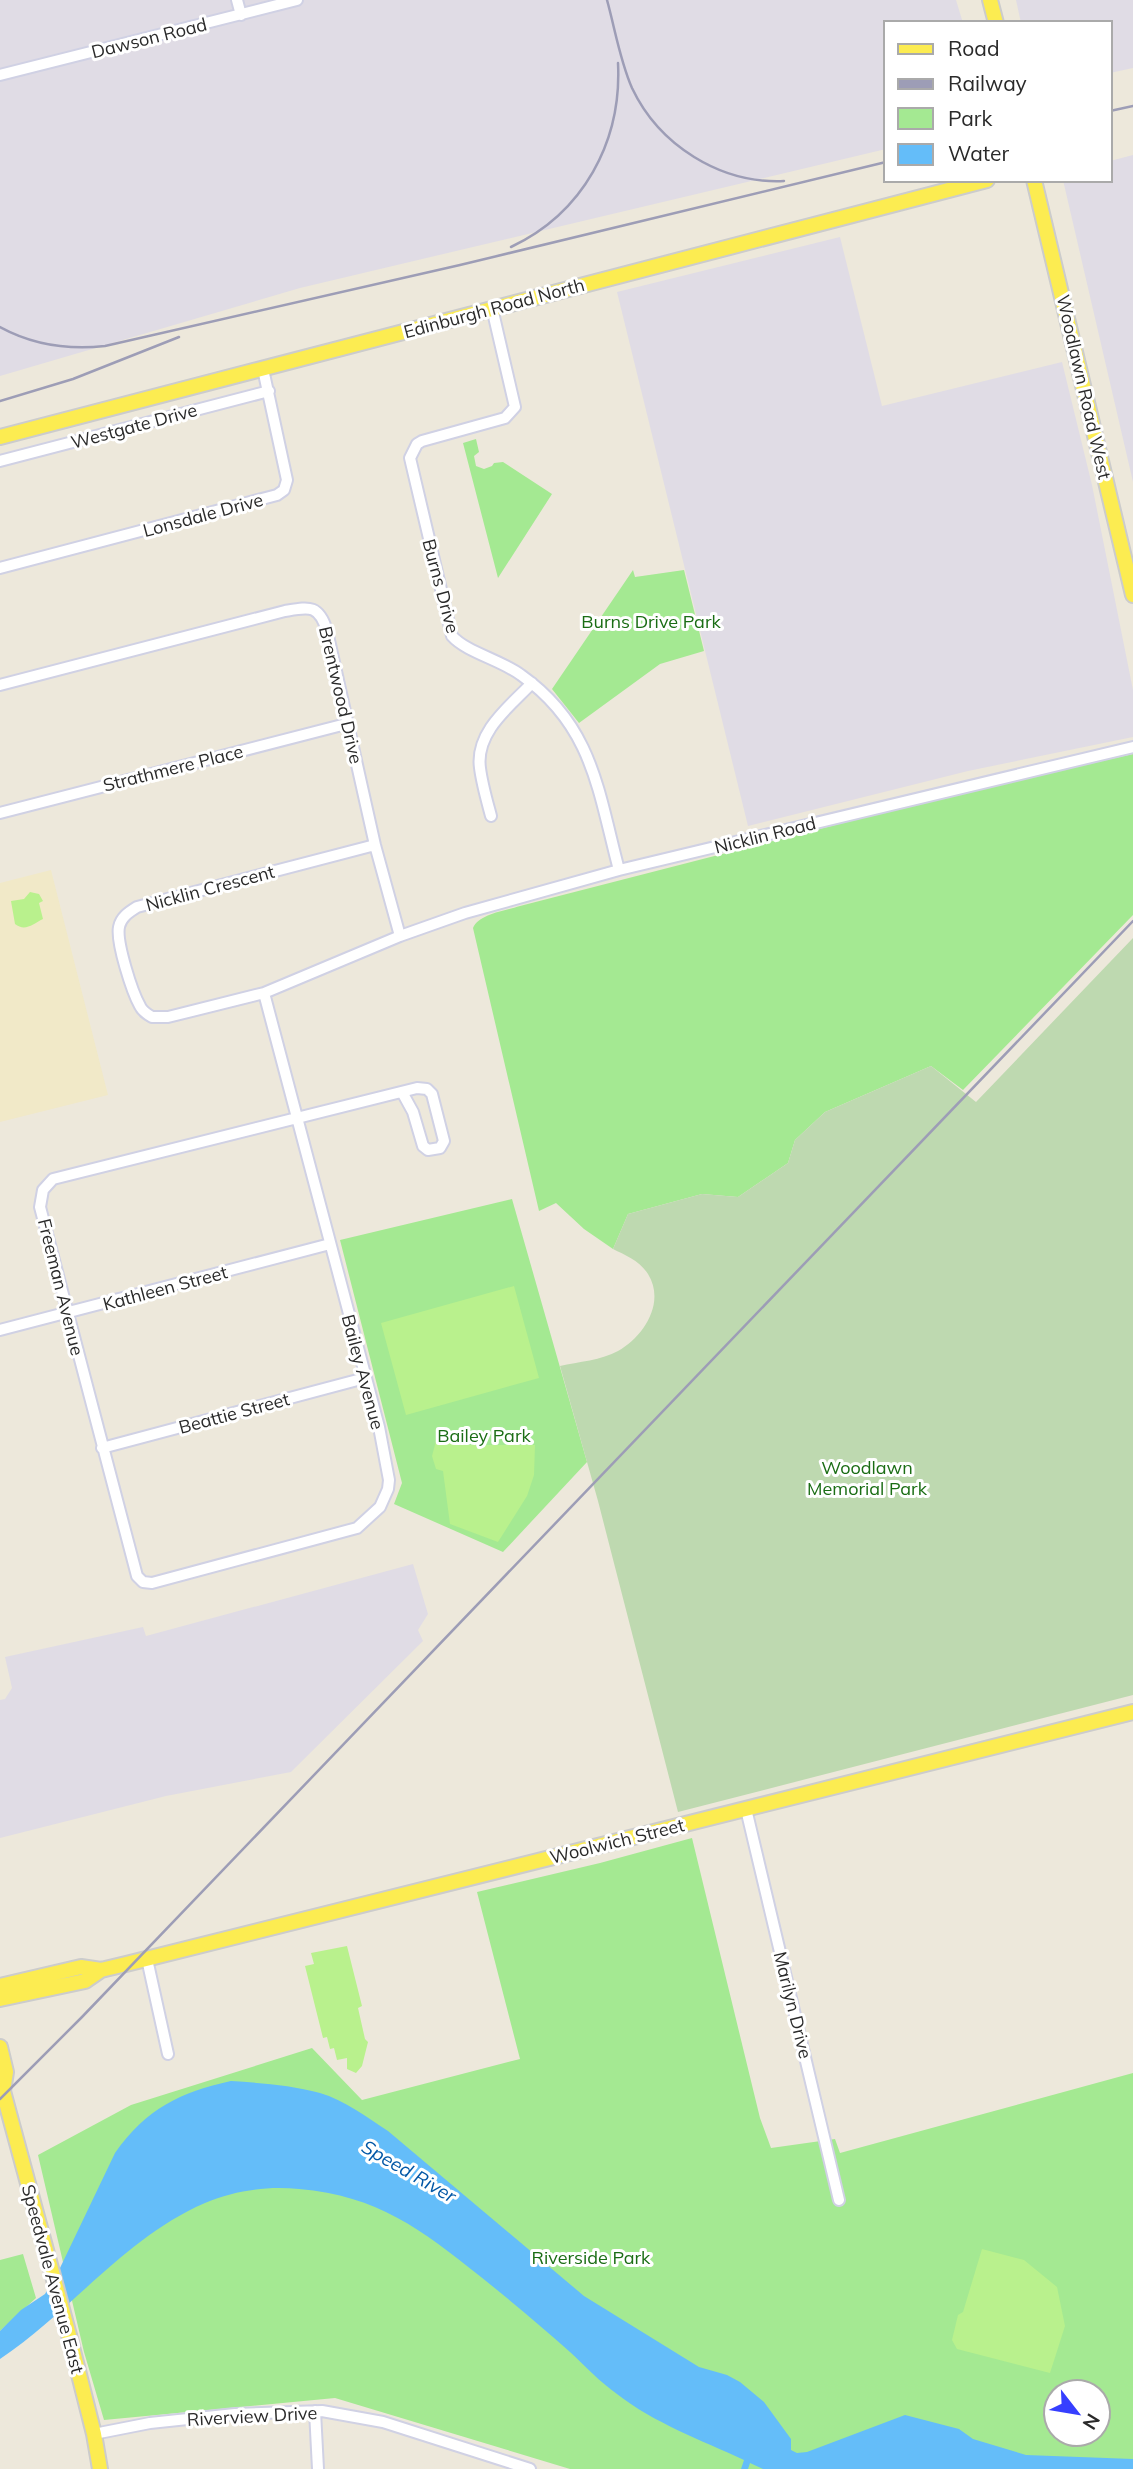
<svg xmlns="http://www.w3.org/2000/svg" width="1133" height="2469" viewBox="0 0 1133 2469" font-family="Mulish,sans-serif">
	<style>
		.industrial { fill: #e0dce5 }
		.education { fill: #f1e9c8 }
		.green { fill: #a4e992; fill-rule: evenodd }
		.cemetery { fill: #bed9b0 }
		.pitch { fill: #b9f18d }
		.water { fill: #64bdf9 }
		.lines { fill: none; stroke-linecap: round; stroke-linejoin: round }
		.minor-casing { stroke: #d0d1e4; stroke-width: 14 }
		.major-casing { stroke: #ccc; stroke-width: 18 }
		.minor { stroke: #fff; stroke-width: 10 }
		.major { stroke: #fcec51; stroke-width: 14 }
		.rail { stroke: #9d9db6; stroke-width: 2.5 }
		.labels { text-anchor: middle; dominant-baseline: central; stroke-width: 6; stroke-linejoin: round; paint-order: stroke }
		.street-label { font-size: 18px; fill: #2a2a2a; stroke: #fff }
		.park-label { font-size: 18px; fill: #1a6d14; stroke: #fff }
		.water-label { font-size: 19px; font-style: italic; fill: #0257a6; stroke: #fff }
	</style>
	<rect width="100%" height="100%" fill="#ede8db"/>
	<!-- industrial -->
	<path class="industrial" d="M0,0H956L963,23H886V149L300,288L0,376Z
		M1016,0H1133V68L1110,73V23H1021Z
		M1133,155V482L1063,180H1110V161Z
		M840,237L882,406L1062,362L1092,485L1133,690V737L968,771L748,826L617,292Z
		M413,1564L428,1614L418,1630L423,1641L291,1772L166,1796L0,1838V1700L5,1699L12,1688L5,1657L143,1627L146,1636Z"/>
	<!-- education -->
	<path class="education" d="M51,870L108,1095L0,1122V883Z"/>
	<!-- green -->
	<path class="green" d="M476,439L479,452L474,456L476,466L484,469L492,466L494,463L503,462L552,494L498,578L463,443Z
		M633,570L635,577L684,570L704,651L660,664L579,723L552,689Z
		M1133,754V915L963,1090L931,1066L825,1112L795,1140L788,1163L738,1197L702,1194L628,1214L613,1249L584,1229L556,1203L539,1211L473,928C479,914 505,911 520,906L971,790Z
		M512,1199L587,1462L503,1552L394,1504L402,1483L340,1240Z
		M692,1838L760,2118L771,2148L835,2139L840,2153L1133,2073V2469H570L335,2398L104,2420L84,2352L38,2155L131,2105L312,2048L362,2100L520,2059L477,1892L600,1863ZM1056,2392H1098V2434H1056Z
		M23,2254L36,2298L0,2331V2260Z"/>
	<!-- cemetery -->
	<path class="cemetery" d="M1133,938V1695L678,1812L598,1501L560,1366C578,1362 602,1360 618,1351C643,1337 666,1303 648,1274C640,1261 625,1255 613,1249L628,1214L702,1194L738,1197L788,1163L795,1140L825,1112L931,1066L976,1102Z"/>
	<!-- pitch -->
	<path class="pitch" d="M30,892L39,894L43,901L39,903L43,919C33,924 25,932 15,924L11,901L24,899Z
		M514,1286L539,1378L406,1415L381,1323Z
		M436,1441H459V1445H535L534,1475L527,1496L498,1542L450,1524L443,1471L436,1469L432,1456Z
		M347,1946L362,2006L358,2008L365,2039L368,2042L362,2066L356,2073L347,2069V2058L337,2060L334,2048L330,2049L327,2037L323,2038L305,1966L314,1964L311,1953Z
		M982,2249L1024,2260L1057,2287L1065,2326L1050,2373L957,2349L952,2340L958,2315L963,2312Z"/>
	<!-- water -->
	<path class="water" d="M231,2081C261,2083 291,2085 320,2093C344,2100 367,2117 388,2131L584,2296L699,2367L727,2375L740,2382L764,2402L791,2439V2450L797,2453L807,2452L905,2415L959,2429L973,2439L1026,2455L1133,2459V2469H763L750,2463L748,2469H741L744,2460C701,2440 654,2423 617,2394C600,2382 585,2366 570,2352C541,2326 511,2301 481,2277C421,2229 378,2196 299,2189C267,2186 235,2190 205,2203C124,2238 72,2311 0,2359V2331L21,2310L45,2294L60,2268L115,2153C146,2109 180,2092 231,2081Z"/>
	<g class="lines">
		<defs>
			<path id="minor" d="M237,0L241,15
				M0,75L297,0
				M492,308L515,407L505,418L422,441L417,444L410,458L452,636C466,652 501,660 521,675C593,726 598,791 619,870
				M0,461L269,391
				M0,568L277,495L284,490L287,480L263,369
				M0,685L285,611C309,607 319,604 327,631L375,845L400,936
				M0,813L346,724
				M491,816C487,801 482,784 480,768C475,732 510,706 532,683
				M375,845L137,907C129,912 121,917 119,927C116,942 132,992 140,1006C142,1011 147,1014 152,1017H168L264,993L400,936L465,913L619,870L1133,747
				M264,993L379,1427L389,1480L388,1489L380,1507L357,1528L152,1583L143,1582L137,1576L40,1207L43,1190L53,1179L417,1088L427,1089L432,1094L444,1141L440,1148L428,1150L423,1146L413,1112L402,1092
				M0,1330L330,1244
				M102,1448L365,1378
				M746,1809L839,2200
				M147,1959L168,2054
				M315,2411L318,2469
				M94,2434L150,2423L235,2414L322,2411L383,2422L530,2469"/>
			<path id="major" d="M990,0L996,23
				M1034,180L1133,595
				M0,437L987,180
				M0,1986L81,1967L101,1970L126,1964L1133,1712
				M0,1999L85,1981L101,1970
				M0,2047L6,2072L3,2091
				M0,2086L3,2091L69,2335L94,2434L100,2469"/>
		</defs>
		<!-- minor casing -->
		<use href="#minor" class="minor-casing"/>
		<!-- major casing -->
		<use href="#major" class="major-casing"/>
		<!-- minor -->
		<use href="#minor" class="minor"/>
		<!-- major -->
		<use href="#major" class="major"/>
		<!-- rail -->
		<path class="rail" d="M607,0C615,29 620,61 632,88C659,145 720,184 784,181
			M1110,111L1133,106
			M511,247C583,213 622,142 618,63
			M0,327C33,345 68,350 105,346L460,265L886,162
			M0,401L73,379L179,337
			M0,2099L82,2017L1133,921"/>
	</g>
	<g class="labels">
		<!-- street labels -->
		<g class="street-label">
			<text transform="translate(149 38) rotate(-14)">Dawson Road</text>
			<text transform="translate(494 308) rotate(-15)">Edinburgh Road North</text>
			<text transform="translate(1084 387) rotate(77)">Woodlawn Road West</text>
			<text transform="translate(134 426) rotate(-15)">Westgate Drive</text>
			<text transform="translate(203 515) rotate(-15)">Lonsdale Drive</text>
			<text transform="translate(441 586) rotate(75)">Burns Drive</text>
			<text transform="translate(341 695) rotate(77)">Brentwood Drive</text>
			<text transform="translate(173 768) rotate(-14)">Strathmere Place</text>
			<text transform="translate(765 835) rotate(-14)">Nicklin Road</text>
			<text transform="translate(210 888) rotate(-15)">Nicklin Crescent</text>
			<text transform="translate(61 1287) rotate(76)">Freeman Avenue</text>
			<text transform="translate(165 1288) rotate(-15)">Kathleen Street</text>
			<text transform="translate(363 1372) rotate(75)">Bailey Avenue</text>
			<text transform="translate(234 1413) rotate(-15)">Beattie Street</text>
			<text transform="translate(617 1841) rotate(-14)">Woolwich Street</text>
			<text transform="translate(793 2005) rotate(76)">Marilyn Drive</text>
			<text transform="translate(53 2279) rotate(75)">Speedvale Avenue East</text>
			<text transform="translate(252 2416) rotate(-3)">Riverview Drive</text>
		</g>
		<!-- park labels -->
		<g class="park-label">
			<text x="651" y="621">Burns Drive Park</text>
			<text x="484" y="1435">Bailey Park</text>
			<text x="867" y="1467">Woodlawn<tspan x="867" dy="21">Memorial Park</tspan></text>
			<text x="591" y="2257">Riverside Park</text>
		</g>
		<!-- water labels -->
		<g class="water-label">
			<text transform="translate(409 2171) rotate(30)">Speed River</text>
		</g>
	</g>
	<!-- legend -->
	<rect x="884" y="21" width="228" height="161" fill="#ffffff" stroke="#aaaaaa" stroke-width="2"/>
	<rect x="898" y="44" width="35" height="10" fill="#fcec51" stroke="#aaaaaa" stroke-width="2"/>
	<text x="948" y="56" font-size="21" fill="#2a2a2a">Road</text>
	<rect x="898" y="79" width="35" height="10" fill="#9d9db6" stroke="#aaaaaa" stroke-width="2"/>
	<text x="948" y="91" font-size="21" fill="#2a2a2a">Railway</text>
	<rect x="898" y="108" width="35" height="21" fill="#a4e992" stroke="#aaaaaa" stroke-width="2"/>
	<text x="948" y="126" font-size="21" fill="#2a2a2a">Park</text>
	<rect x="898" y="144" width="35" height="21" fill="#64bdf9" stroke="#aaaaaa" stroke-width="2"/>
	<text x="948" y="161" font-size="21" fill="#2a2a2a">Water</text>
	<!-- north arrow -->
	<g transform="translate(1077 2413) rotate(121)"><circle r="33" fill="#ffffff" stroke="#aaaaaa" stroke-width="2"/>
	<path d="M0-5L12 26L0 18L-12 26Z" fill="#363fff"/>
	<text y="-10" font-size="19" font-weight="bold" text-anchor="middle" fill="#2a2a2a">N</text>
	</g>
</svg>
